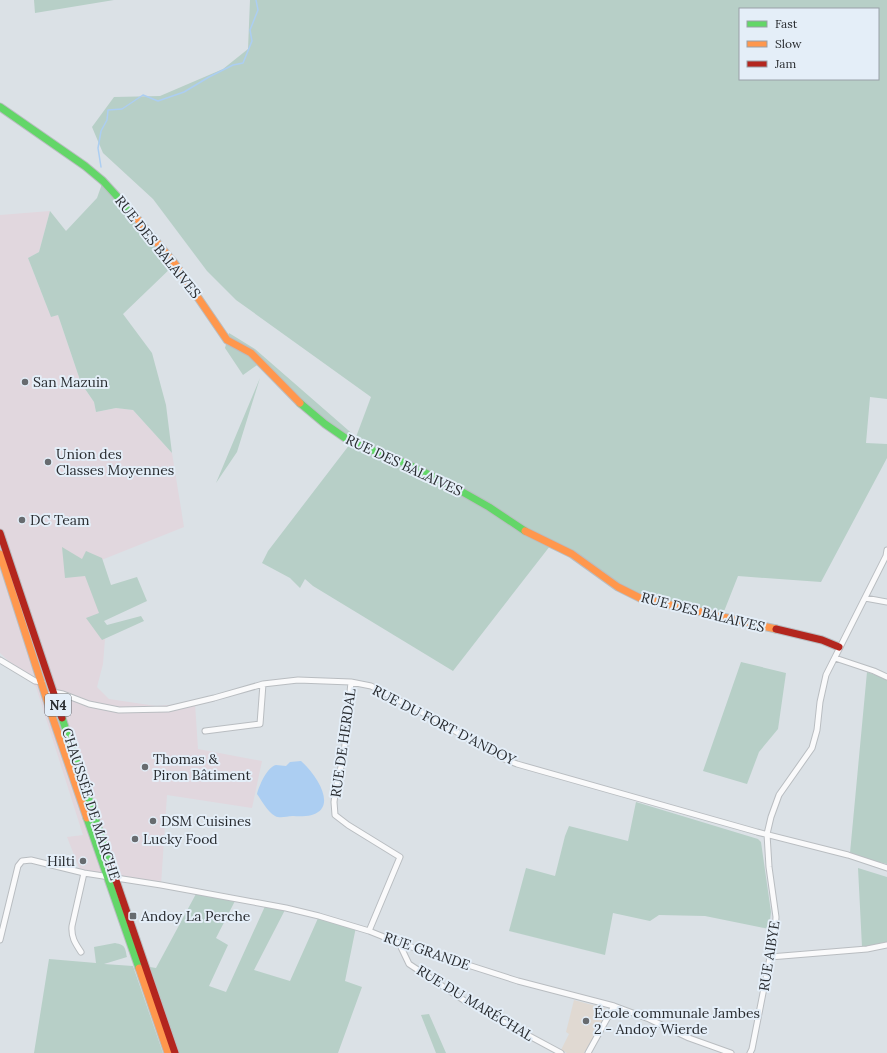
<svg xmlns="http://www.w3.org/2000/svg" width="887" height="1053" viewBox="0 0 887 1053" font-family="Lora,serif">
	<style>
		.commercial { fill: #e1d7de }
		.education { fill: #e0d9d2 }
		.green { fill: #b7cfc7; fill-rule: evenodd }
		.water { fill: #accef2 }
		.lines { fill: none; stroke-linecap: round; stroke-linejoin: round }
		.stream { stroke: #accef2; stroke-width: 1.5 }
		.street-casing { stroke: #b9bdc1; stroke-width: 7 }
		.fast-casing { stroke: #b9bdc1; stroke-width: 9 }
		.slow-casing { stroke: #b9bdc1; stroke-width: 9 }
		.jam-casing { stroke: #b9bdc1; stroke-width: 9 }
		.street { stroke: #fafafb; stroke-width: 5 }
		.fast { stroke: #63d668; stroke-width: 7 }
		.slow { stroke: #ff974d; stroke-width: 7 }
		.jam { stroke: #b3261e; stroke-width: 7 }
		.poi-dot { fill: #676b6f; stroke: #e4eef8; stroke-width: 1.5 }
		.labels { text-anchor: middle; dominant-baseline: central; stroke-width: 4; stroke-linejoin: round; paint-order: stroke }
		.shield { fill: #e4eef8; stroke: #60666b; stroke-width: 1 }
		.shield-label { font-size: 13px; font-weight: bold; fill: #282b2f }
		.street-label { font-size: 14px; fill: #282b2f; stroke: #e4eef8 }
		.poi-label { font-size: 14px; fill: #282b2f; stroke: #e4eef8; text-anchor: start }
	</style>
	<rect width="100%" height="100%" fill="#dbe1e6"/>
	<!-- commercial -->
	<path class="commercial" d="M50,211L39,252L28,258L51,317L58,315L81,383L94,402L96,412L116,408L133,410L172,453L184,527L89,565L105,639L103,664L97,687L109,699L156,706L195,703L198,749L262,761L252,808L167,795L161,885L80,870L67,837L83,835L36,687L0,653V215Z"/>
	<!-- education -->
	<path class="education" d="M574,1000L607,1009L608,1013L584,1053H567L561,1050L569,1034L566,1032Z"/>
	<!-- green -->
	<path class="green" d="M34,0H114L35,13Z
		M250,0H887V399L870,397L866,443L887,444V458L821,582L738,576L723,614L640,596L524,528L458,488L351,442L325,424L260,363L243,375L225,348L229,333L255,349L356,437L371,397L236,300L207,271L153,199L103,153L92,127L114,97L160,96L223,69L248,49ZM740,9H878V79H740Z
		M103,181L175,264L123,314L152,353L166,405L172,453L133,410L116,408L96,412L94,402L81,383L58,315L51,317L28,258L39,252L50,211L66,231L97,198Z
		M260,378L237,452L216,483Z
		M350,444L404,464L451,487L550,546L453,671L313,586L305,579L300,588L290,578L262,563L268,551Z
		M62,547L82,559L86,551L102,558L111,585L137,577L147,601L104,621L107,625L141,616L144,621L102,640L86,618L99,613L85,576L65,578Z
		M741,662L786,673L778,729L759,752L747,784L703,771Z
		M867,672L887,679V864L857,857L850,853Z
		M636,802L758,839L761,842L771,912L769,929L705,916L659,915L650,921L613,913L605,955L509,931L526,868L555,876L565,836L569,826L628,841Z
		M858,868L887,877V942L862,947Z
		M197,892L236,899L216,938L228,945L209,986L226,992L266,904L286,908L254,970L290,981L319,916L356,927L345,981L362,987L338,1053H179L150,967L156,968Z
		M115,943C126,945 125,948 127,957L104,964L133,966L163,1053H34L49,959L96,963L94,947Z
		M429,1014L446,1053H436L421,1015Z"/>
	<!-- water -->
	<path class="water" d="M301,761C324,782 342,820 293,816C286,816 281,819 275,816C267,811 262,801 257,794C259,786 267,767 276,765C279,765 283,766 286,766L290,762Z"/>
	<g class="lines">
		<!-- stream -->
		<path class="stream" d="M101,167L98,148L101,131L107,120L108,110L122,109L143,95L158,101L184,92L209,77L233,65L243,63L252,41L250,30L258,10L256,0"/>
		<defs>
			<path id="street" d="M865,598L887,602
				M835,658L874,671L887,677
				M0,660L35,681L42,682
				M351,682L344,754L336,788L334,802L335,815L348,825L400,857L369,931
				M51,693L53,692L63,694L89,704L119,710L168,709L214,698L263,684L298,680L351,682L371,686L429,716L502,758L517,764L757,832L848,855L887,868
				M205,731L260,724L263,684
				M0,940L18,866L22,861L31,860L84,873L161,885L286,908L319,916L369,931L399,943L518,981L614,1006L649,1019L689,1038L731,1053
				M399,943L409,964L468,1003L561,1053
				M81,952C75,943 71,937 72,926L84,873
				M770,957L867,949L887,945
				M588,1053L614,1006
				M750,1053L752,1049L775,932L776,917L769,867L767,834L771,817L779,795L812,748L817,730L820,702L826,675L886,556L887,550"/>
			<path id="fast" d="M0,107L85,166L103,181L134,215
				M300,403L325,424L351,442L405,463L452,486L489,507L525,531
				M62,718L111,866
				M87,818L139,968"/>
			<path id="slow" d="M134,215L175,264L227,340L251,353L300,403
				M525,531L572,554L618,587L640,598L776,629
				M0,554L51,713L87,818
				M139,968L168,1053"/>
			<path id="jam" d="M0,533L62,718
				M776,629L822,640L839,647
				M111,866L175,1053"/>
		</defs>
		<!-- street casing -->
		<use href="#street" class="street-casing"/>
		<!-- fast casing -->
		<use href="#fast" class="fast-casing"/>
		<!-- slow casing -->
		<use href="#slow" class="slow-casing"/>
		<!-- jam casing -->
		<use href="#jam" class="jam-casing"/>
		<!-- street -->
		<use href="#street" class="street"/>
		<!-- fast -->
		<use href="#fast" class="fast"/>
		<!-- slow -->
		<use href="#slow" class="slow"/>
		<!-- jam -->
		<use href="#jam" class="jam"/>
	</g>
	<!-- markers -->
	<g class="poi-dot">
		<circle cx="25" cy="382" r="4"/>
		<circle cx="48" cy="462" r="4"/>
		<circle cx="22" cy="520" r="4"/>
		<circle cx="145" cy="767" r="4"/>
		<circle cx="153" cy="821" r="4"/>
		<circle cx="135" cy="839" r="4"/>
		<circle cx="83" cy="861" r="4"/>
		<rect x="129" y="912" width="8" height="8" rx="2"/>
		<circle cx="586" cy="1021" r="4"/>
	</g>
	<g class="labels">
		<!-- shield labels -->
		<rect class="shield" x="45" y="694" width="26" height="22" rx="3"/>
		<g class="shield-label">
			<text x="58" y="705">N4</text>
		</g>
		<!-- street labels -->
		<g class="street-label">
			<text transform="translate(158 247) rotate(51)">RUE DES BALAIVES</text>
			<text transform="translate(404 465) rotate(25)">RUE DES BALAIVES</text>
			<text transform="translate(703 612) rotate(14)">RUE DES BALAIVES</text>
			<text transform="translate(444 725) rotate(27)">RUE DU FORT D'ANDOY</text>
			<text transform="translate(343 743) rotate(-82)">RUE DE HERDAL</text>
			<text transform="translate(91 804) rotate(72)">CHAUSSÉE DE MARCHE</text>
			<text transform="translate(427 951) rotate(19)">RUE GRANDE</text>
			<text transform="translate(769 956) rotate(-81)">RUE AIBYE</text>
			<text transform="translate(475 1003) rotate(31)">RUE DU MARÉCHAL</text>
		</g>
		<!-- poi labels -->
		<g class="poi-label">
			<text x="33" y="382">San Mazuin</text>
			<text x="56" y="454">Union des<tspan x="56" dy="16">Classes Moyennes</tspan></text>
			<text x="30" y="520">DC Team</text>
			<text x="153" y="759">Thomas &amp;<tspan x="153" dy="16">Piron Bâtiment</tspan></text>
			<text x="161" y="821">DSM Cuisines</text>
			<text x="143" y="839">Lucky Food</text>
			<text x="75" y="861" text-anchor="end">Hilti</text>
			<text x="141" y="916">Andoy La Perche</text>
			<text x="594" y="1013">École communale Jambes<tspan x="594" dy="16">2 - Andoy Wierde</tspan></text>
		</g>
	</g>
	<!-- legend -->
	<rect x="739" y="8" width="140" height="72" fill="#e4eef8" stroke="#99a0a8"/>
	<rect x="747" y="21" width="20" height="6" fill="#63d668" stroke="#99a0a8"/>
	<text x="775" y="28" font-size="12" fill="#282b2f">Fast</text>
	<rect x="747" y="41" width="20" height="6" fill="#ff974d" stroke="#99a0a8"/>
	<text x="775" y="48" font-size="12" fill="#282b2f">Slow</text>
	<rect x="747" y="61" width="20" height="6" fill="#b3261e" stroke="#99a0a8"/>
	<text x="775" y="68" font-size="12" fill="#282b2f">Jam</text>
</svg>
